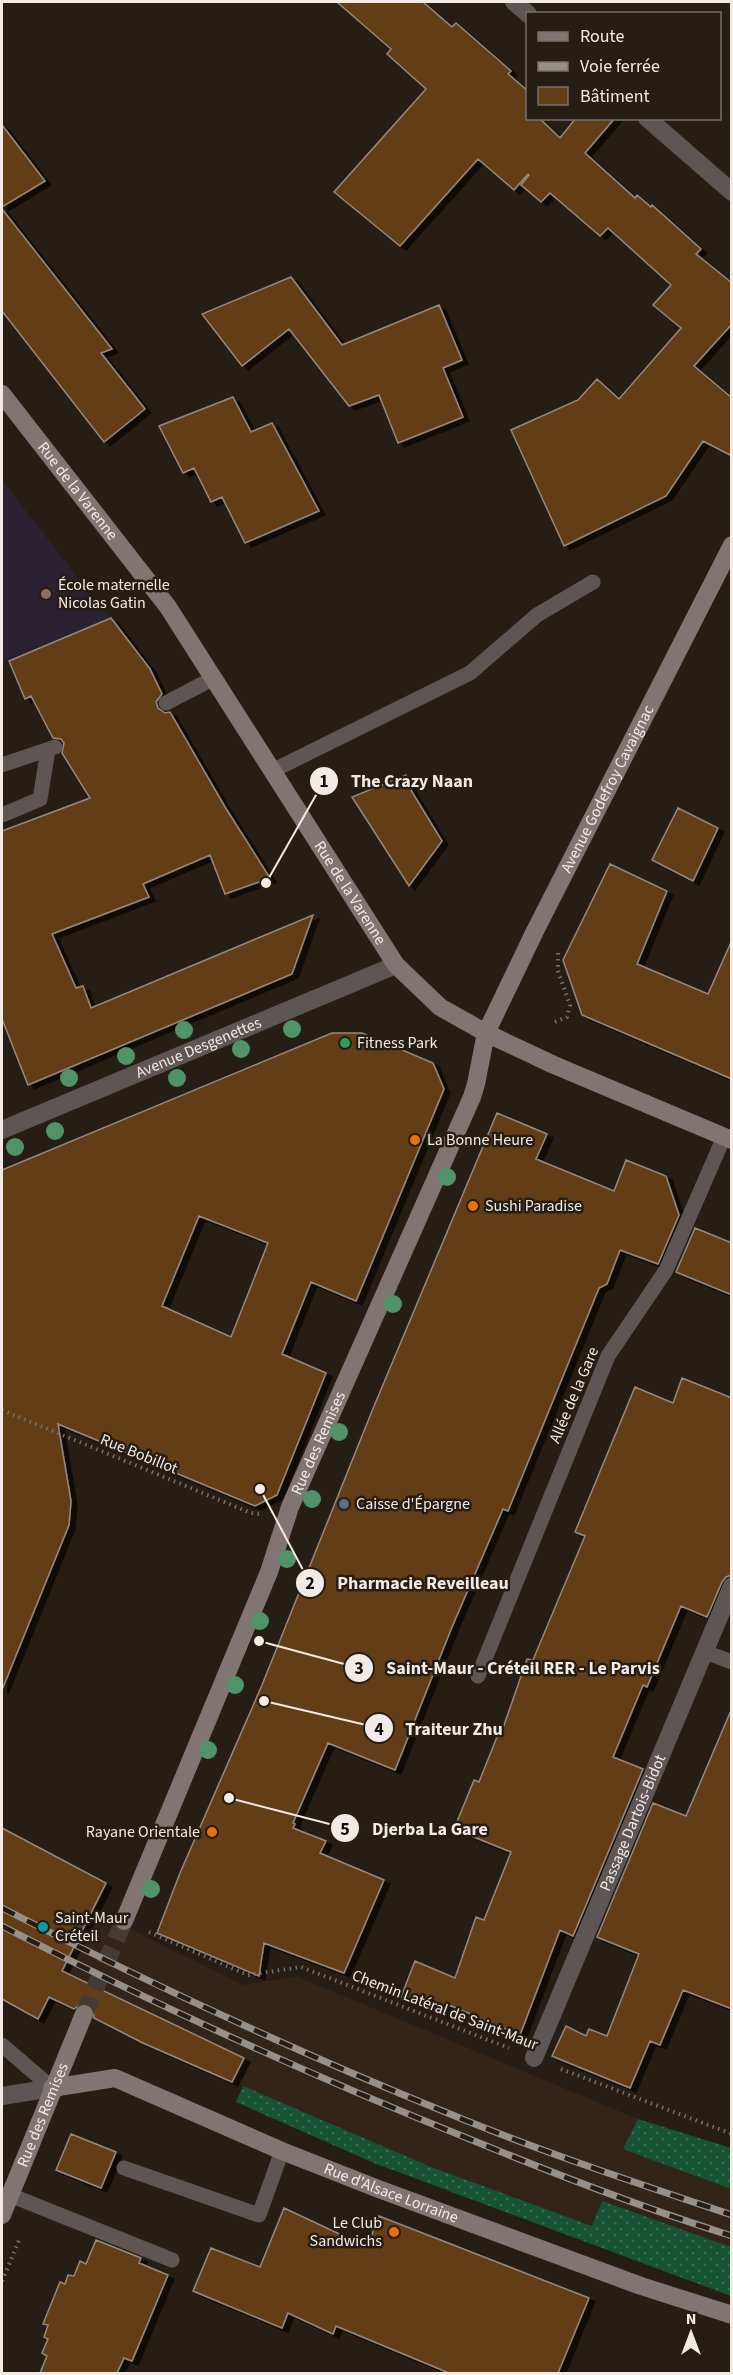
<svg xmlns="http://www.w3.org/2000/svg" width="733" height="2375" viewBox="0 0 733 2375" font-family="'Source Sans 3',sans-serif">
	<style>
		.education { fill: #2a2231 }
		.built { fill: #322417 }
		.grass { fill: url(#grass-dots) }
		.building { fill: #623e17; stroke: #95897f; stroke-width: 1.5; fill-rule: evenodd; filter: url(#shadow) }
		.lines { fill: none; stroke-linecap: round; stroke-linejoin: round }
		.secondary-tunnel { stroke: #443c34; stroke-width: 18; stroke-dasharray: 18 9; stroke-linecap: butt }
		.path { stroke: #7a716b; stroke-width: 4; stroke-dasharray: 1.5 4.5; stroke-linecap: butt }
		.lane { stroke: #5d5655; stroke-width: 15 }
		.street { stroke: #5d5655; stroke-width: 18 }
		.secondary { stroke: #817574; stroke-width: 18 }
		.rail-casing { stroke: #979089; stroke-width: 7 }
		.rail { stroke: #261d15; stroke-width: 4.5; stroke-dasharray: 14; stroke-linecap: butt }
		.tree { fill: #509368 }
		.education-dot { fill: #8d6e63; stroke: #261d15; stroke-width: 2 }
		.leisure-dot { fill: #2e9e5b; stroke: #261d15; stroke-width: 2 }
		.food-dot { fill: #e8710a; stroke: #261d15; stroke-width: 2 }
		.service-dot { fill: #5c6f8a; stroke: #261d15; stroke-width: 2 }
		.culture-dot { fill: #0f9aa8; stroke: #261d15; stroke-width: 2 }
		.labels { text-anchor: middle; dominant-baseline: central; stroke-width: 5; stroke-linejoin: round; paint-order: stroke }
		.street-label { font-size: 16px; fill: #f1eae5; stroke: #261d15 }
		.poi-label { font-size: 16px; fill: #f1eae5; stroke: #261d15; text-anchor: start }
		.leader { fill: none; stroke: #f1eae5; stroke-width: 2 }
		.callout-dot { fill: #f1eae5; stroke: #261d15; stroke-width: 2 }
		.mark-label { font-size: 18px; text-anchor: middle; font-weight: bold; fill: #111 }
		.callout-label { font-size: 18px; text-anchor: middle; font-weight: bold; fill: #f1eae5; stroke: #261d15; stroke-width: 5; stroke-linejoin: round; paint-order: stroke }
	</style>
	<defs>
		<pattern id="grass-dots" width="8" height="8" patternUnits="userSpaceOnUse" patternTransform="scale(1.5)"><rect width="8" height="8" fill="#165334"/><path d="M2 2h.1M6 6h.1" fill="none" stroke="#386c51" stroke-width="1.8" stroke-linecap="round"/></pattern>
		<filter id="shadow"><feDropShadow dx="6" dy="4" stdDeviation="0" flood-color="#0009"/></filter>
	</defs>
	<rect width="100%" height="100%" fill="#261d15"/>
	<!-- education -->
	<path class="education" d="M2,480L109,618L2,662Z"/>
	<!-- built -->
	<path class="built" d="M2,1860L94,1911L243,1985L296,1976L731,2158V2296L374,2163L236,2102L243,2086L143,2043L49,1997L38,2019L2,1999Z"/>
	<!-- grass -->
	<path class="grass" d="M243,2086L431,2167L592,2226L602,2201L731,2247V2296L374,2163L236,2102Z
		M638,2119L731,2148V2189L623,2149Z"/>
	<!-- building -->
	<path class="building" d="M337,2H423L452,27L456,23L511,71L508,74L528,91V118H539L560,138L576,118H615L585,153L635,198L637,195L651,207L652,205L701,249L696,254L732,283V324L694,366L732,398V456L703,441L666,496L564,546L511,430L578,400L597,379L619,399L681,328L653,305L671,285L608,228L600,236L550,193L541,202L521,185L529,175L528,174L514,190L478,159L400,246L334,192L426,89L387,54L391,49Z
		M2,125L45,181L2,207Z
		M2,209L112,349L101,353L145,409L104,442L2,311Z
		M291,277L342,345L439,305L462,360L443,368L463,417L398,443L379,395L349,406L289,329L242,366L202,314Z
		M233,397L251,432L272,423L319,511L245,543L222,497L211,502L194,468L183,473L159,426Z
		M111,618L150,669L162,694L156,702L158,708L165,713L170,712L225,807L270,878L225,894L210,855L143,884L149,897L52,934L76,988L83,986L91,1008L313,915L292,974L28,1085L2,1019V831L90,798L62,753L64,743L61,739L53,738L31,696L25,699L9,661Z
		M406,775L412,792L442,841L409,886L352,797Z
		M678,808L718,828L693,881L652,860Z
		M610,864L667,891L637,964L708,994L732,940V1079L582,1015L563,960Z
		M332,1033H362L433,1063L444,1089L356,1301L311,1282L282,1354L326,1373L277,1495L255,1506L58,1424L71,1501L69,1525L2,1690V1170ZM199,1216L268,1243L231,1337L162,1306Z
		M497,1113L547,1134L536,1159L614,1191L626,1160L666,1176L679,1215L658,1264L620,1250L607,1284L599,1288L508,1511L503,1509L452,1627L395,1770L328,1743L293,1823L295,1824L293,1828L326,1841L320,1853L384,1880L344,1973L264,1943L259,1976L157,1933L180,1873L262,1685L372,1411Z
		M695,1228L732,1243V1295L676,1272Z
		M682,1378L732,1398V1575L726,1577L722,1582L707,1617L681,1606L647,1687L643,1685L613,1757L643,1769L573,1936L560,1930L520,2035L449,2005L445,2015L401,1997L415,1961L455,1978L476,1917L484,1920L511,1852L454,1829L474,1780L479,1782L501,1727L503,1728L527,1659L533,1660L585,1536L575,1532L635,1387L673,1403Z
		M732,1708V2009L683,1990L660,2045L650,2041L630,2088L552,2056L566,2026L586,2036L589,2029L607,2036L639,1954L597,1937L653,1803L686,1816Z
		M2,1828L106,1883L62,1971L244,2058L232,2082L143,2043L94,2018L93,2008L88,2003H82L74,2009L49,1997L38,2019L2,1999Z
		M71,2134L116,2152L101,2188L56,2170Z
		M284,2208L367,2247L379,2216L589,2298L558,2373H449L336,2326L333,2334L288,2313L282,2328L193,2291L211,2248L260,2267Z
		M96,2240L141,2258L139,2263L168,2275L132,2361L124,2358L117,2373H40L47,2356L42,2353L48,2339L44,2337L48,2325L43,2324L60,2282L65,2284L68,2275L74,2276L80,2261L86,2264Z"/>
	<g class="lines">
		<!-- secondary-tunnel -->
		<path class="secondary-tunnel" d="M84,2014L124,1921"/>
		<!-- path -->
		<path class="path" d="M555,1022L567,1017L570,1005L558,971V953
			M2,1410L251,1513L259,1514
			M149,1932L248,1975L301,1967L509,2048
			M561,2069L732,2134
			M2,2281L20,2238"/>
		<!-- lane -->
		<path class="lane" d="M166,703L214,678
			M2,765L55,747
			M272,771L470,673L537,615L593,582
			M2,815L40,799L48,750
			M705,1652L732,1662
			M478,1676L608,1356L666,1270L724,1137
			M2,2045L52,2088
			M124,2168L259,2215L282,2151
			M10,2195L172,2260"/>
		<!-- street -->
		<g class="street">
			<path d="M514,2L528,14"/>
			<path d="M647,118L732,192"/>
			<path id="s1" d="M2,1130L396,965"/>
			<path id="s2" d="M534,2058L732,1586"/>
			<path d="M2,2096L52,2088"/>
		</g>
		<!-- secondary -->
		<g class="secondary">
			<path id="s3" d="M2,394L168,607L396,965L440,1007L486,1033L554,1065L732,1140"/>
			<path id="s4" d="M124,1921L269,1572L290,1507L472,1097L476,1084L486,1033L535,931L732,545"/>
			<path id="s5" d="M52,2088L115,2078L282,2151L376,2188L641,2286L732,2315"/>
			<path id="s6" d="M2,2215L84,2014"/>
		</g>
		<defs>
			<path id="rail" d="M2,1908C148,1983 297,2052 450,2114C542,2152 637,2183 732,2215
				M2,1926C155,2005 312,2076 472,2140C557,2175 644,2208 732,2236"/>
		</defs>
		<!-- rail casing -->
		<use href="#rail" class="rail-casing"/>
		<!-- rail -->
		<use href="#rail" class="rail"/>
	</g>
	<!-- trees -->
	<g class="tree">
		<circle cx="292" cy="1029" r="9"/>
		<circle cx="184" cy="1030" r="9"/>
		<circle cx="241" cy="1049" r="9"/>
		<circle cx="126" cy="1056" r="9"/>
		<circle cx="69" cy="1078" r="9"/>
		<circle cx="177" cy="1078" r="9"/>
		<circle cx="55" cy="1131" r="9"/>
		<circle cx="15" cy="1147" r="9"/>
		<circle cx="447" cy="1177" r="9"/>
		<circle cx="393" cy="1304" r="9"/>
		<circle cx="339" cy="1432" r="9"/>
		<circle cx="312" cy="1499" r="9"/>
		<circle cx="287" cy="1559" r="9"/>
		<circle cx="260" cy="1621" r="9"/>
		<circle cx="235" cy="1685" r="9"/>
		<circle cx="208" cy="1750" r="9"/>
		<circle cx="151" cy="1889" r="9"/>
	</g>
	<!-- markers -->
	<circle class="education-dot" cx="46" cy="594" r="6"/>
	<circle class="leisure-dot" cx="345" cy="1043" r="6"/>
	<g class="food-dot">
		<circle cx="415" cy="1140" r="6"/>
		<circle cx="473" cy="1206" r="6"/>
		<circle cx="212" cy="1832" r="6"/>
		<circle cx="394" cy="2232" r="6"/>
	</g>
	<circle class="service-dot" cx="344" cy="1504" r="6"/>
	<circle class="culture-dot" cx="43" cy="1927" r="6"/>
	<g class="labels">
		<!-- street labels -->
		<g class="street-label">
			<text stroke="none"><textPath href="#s3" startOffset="123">Rue de la Varenne</textPath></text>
			<text stroke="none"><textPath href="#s4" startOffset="1233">Avenue Godefroy Cavaignac</textPath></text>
			<text stroke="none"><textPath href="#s3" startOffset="609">Rue de la Varenne</textPath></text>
			<text stroke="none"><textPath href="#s1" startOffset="213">Avenue Desgenettes</textPath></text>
			<text transform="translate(574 1395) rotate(-67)">Allée de la Gare</text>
			<text stroke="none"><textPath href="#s4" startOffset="516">Rue des Remises</textPath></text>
			<text transform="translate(139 1454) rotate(22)">Rue Bobillot</text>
			<text stroke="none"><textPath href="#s2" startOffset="255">Passage Dartois-Bidot</textPath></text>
			<text transform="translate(445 2010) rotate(21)">Chemin Latéral de Saint-Maur</text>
			<text stroke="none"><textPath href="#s6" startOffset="108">Rue des Remises</textPath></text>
			<text stroke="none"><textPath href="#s5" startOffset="363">Rue d'Alsace Lorraine</textPath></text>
		</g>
		<!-- poi labels -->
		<g class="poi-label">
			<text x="58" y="585">École maternelle<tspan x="58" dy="18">Nicolas Gatin</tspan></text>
			<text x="357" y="1043">Fitness Park</text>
			<text x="427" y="1140">La Bonne Heure</text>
			<text x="485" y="1206">Sushi Paradise</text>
			<text x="356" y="1504">Caisse d'Épargne</text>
			<text x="200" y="1832" text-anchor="end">Rayane Orientale</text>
			<text x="55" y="1918">Saint-Maur<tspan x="55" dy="18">Créteil</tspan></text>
			<text x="382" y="2223" text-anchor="end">Le Club<tspan x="382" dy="18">Sandwichs</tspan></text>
		</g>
	</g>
	<!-- callouts -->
	<path class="leader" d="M266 883L324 781M260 1489L310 1583M259 1641L359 1668M264 1701L379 1728M229 1798L345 1828"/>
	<g class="callout-dot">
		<circle cx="266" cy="883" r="6"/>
		<circle cx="260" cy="1489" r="6"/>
		<circle cx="259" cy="1641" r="6"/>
		<circle cx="264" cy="1701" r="6"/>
		<circle cx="229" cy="1798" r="6"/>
		<circle cx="324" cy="781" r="15"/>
		<circle cx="310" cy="1583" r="15"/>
		<circle cx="359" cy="1668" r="15"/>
		<circle cx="379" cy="1728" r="15"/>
		<circle cx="345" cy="1828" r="15"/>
	</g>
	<g class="mark-label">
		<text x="324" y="787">1</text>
		<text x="310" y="1589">2</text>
		<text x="359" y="1674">3</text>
		<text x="379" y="1735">4</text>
		<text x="345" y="1835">5</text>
	</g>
	<g class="callout-label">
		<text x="412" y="787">The Crazy Naan</text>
		<text x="423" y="1589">Pharmacie Reveilleau</text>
		<text x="523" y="1674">Saint-Maur - Créteil RER - Le Parvis</text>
		<text x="454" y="1735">Traiteur Zhu</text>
		<text x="430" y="1835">Djerba La Gare</text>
	</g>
	<!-- border -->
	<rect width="733" height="2375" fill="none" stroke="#f1eae5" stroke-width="6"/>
	<!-- legend -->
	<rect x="526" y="12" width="195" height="108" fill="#261d15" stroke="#776f68" stroke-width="1.5"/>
	<rect x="538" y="32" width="30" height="9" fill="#817574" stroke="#776f68" stroke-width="1.5"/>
	<text x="580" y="42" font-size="18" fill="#f1eae5">Route</text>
	<rect x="538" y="62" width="30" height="9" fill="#979089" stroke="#776f68" stroke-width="1.5"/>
	<text x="580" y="72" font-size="18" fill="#f1eae5">Voie ferrée</text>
	<rect x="538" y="87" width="30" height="18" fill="#623e17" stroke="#776f68" stroke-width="1.5"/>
	<text x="580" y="102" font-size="18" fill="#f1eae5">Bâtiment</text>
	<!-- north arrow -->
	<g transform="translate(691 2333)" stroke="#261d15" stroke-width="4.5" paint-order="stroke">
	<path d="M0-4.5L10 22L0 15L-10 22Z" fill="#f1eae5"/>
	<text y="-9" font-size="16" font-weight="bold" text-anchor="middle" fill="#f1eae5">N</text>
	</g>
</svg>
